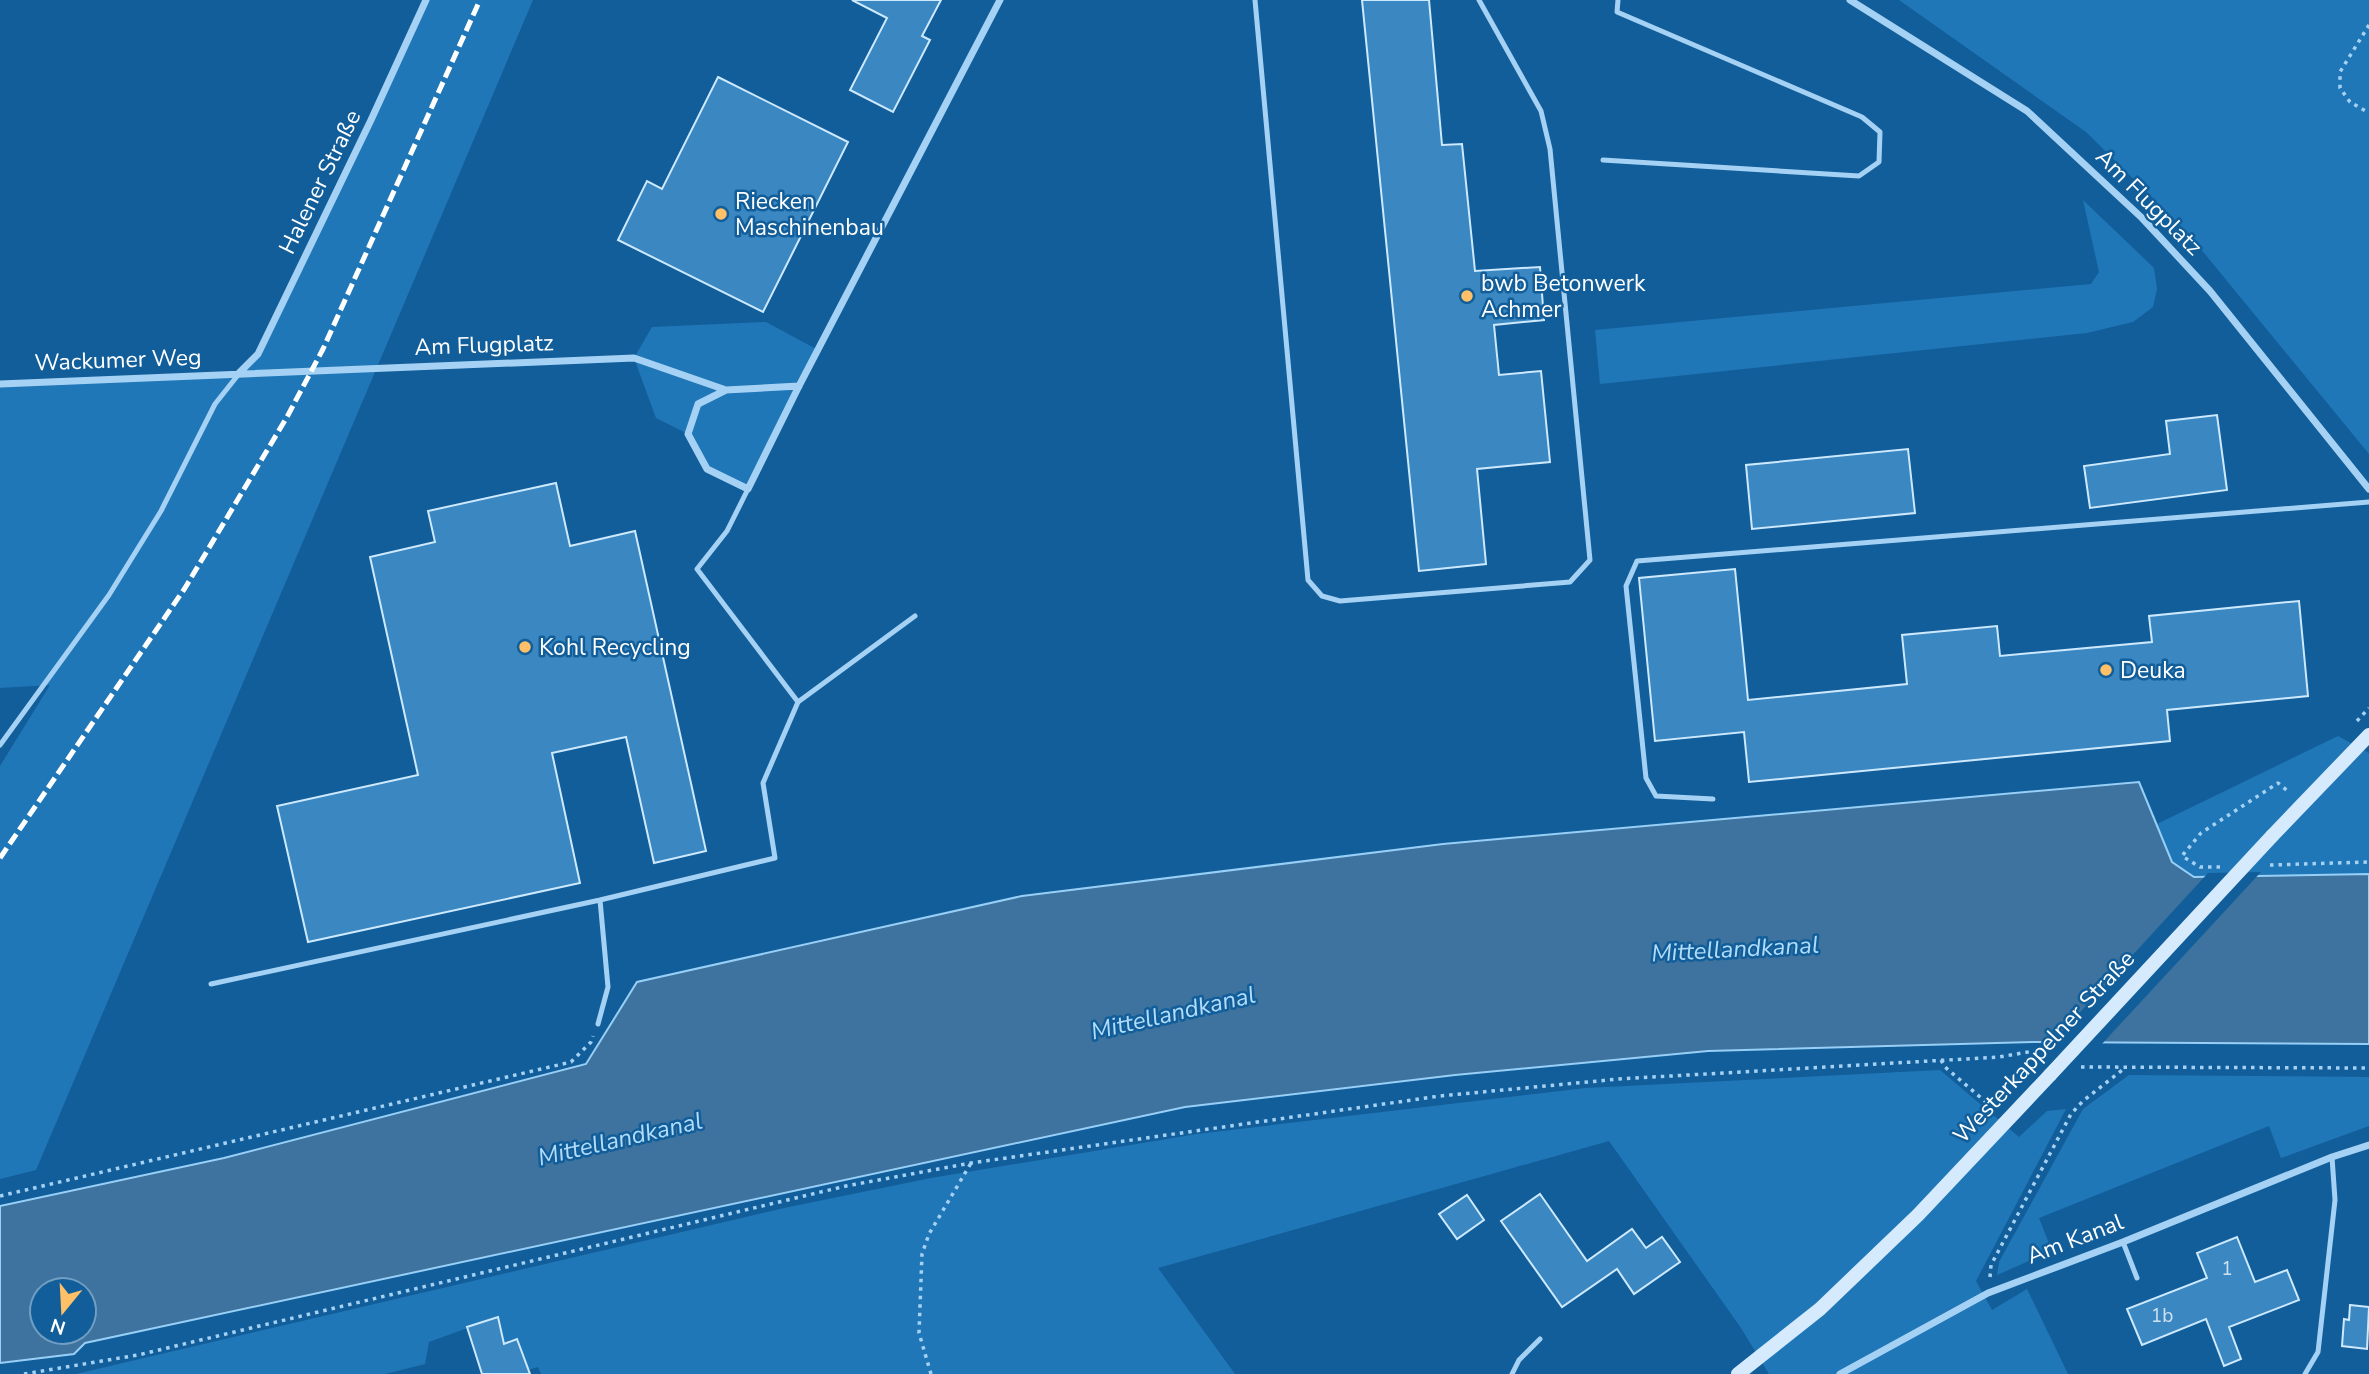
<svg xmlns="http://www.w3.org/2000/svg" width="2369" height="1374" viewBox="0 0 2369 1374" font-family="'Nunito Sans',sans-serif">
	<style>
		.green { fill: #2077b7 }
		.water { fill: #3d739e; stroke: #97cff7; stroke-width: 2; fill-rule: evenodd }
		.pier { fill: #125e9a }
		.building { fill: #3a87c1; stroke: #cde9fe; stroke-width: 2 }
		.lines { fill: none; stroke-linecap: round; stroke-linejoin: round }
		.path { stroke: #a5d2f4; stroke-width: 3.5; stroke-dasharray: 3.5 5; stroke-linecap: butt }
		.lane { stroke: #a5d2f4; stroke-width: 5 }
		.street { stroke: #a5d2f4; stroke-width: 7 }
		.secondary { stroke: #d5ebfd; stroke-width: 14 }
		.rail { stroke: #fff; stroke-width: 5; stroke-dasharray: 12 5; stroke-linecap: butt }
		.secondary-bridge { stroke: #d5ebfd; stroke-width: 14 }
		.poi-dot { fill: #ffc068; stroke: #125e9a; stroke-width: 2.5 }
		.labels { text-anchor: middle; dominant-baseline: central; stroke-width: 5; stroke-linejoin: round; paint-order: stroke }
		.number-label { font-size: 19px; fill: #cee1f0 }
		.street-label { font-size: 23px; fill: #fff; stroke: #125e9a }
		.poi-label { font-size: 23px; fill: #fff; stroke: #125e9a; text-anchor: start }
		.water-label { font-size: 24px; font-style: italic; fill: #b1dcfa; stroke: #125e9a }
	</style>
	<rect width="100%" height="100%" fill="#125e9a"/>
	<!-- green -->
	<path class="green" d="M426,0H533L36,1170L0,1179V766L50,685L0,688V385L238,375L258,354Z
		M1899,0H2369V454L2186,231L2086,132Z
		M2083,200L2154,268L2157,289L2153,307L2133,322L2087,333L1600,384L1595,330L2091,284L2099,272Z
		M766,322L818,350L748,489L707,469L688,434L656,418L634,358L652,327Z
		M2338,736L2369,753V874L2194,877L2172,862L2157,824Z
		M1940,1070L2019,1137L2047,1111L2066,1109L1976,1281L1992,1310L2027,1289L2068,1374H1769L1741,1328L1609,1141L1158,1268L1235,1374H541L538,1367L528,1370L517,1339L504,1344L498,1317L429,1342L425,1364L385,1374H76L784,1208L931,1178L1197,1134L1586,1088Z
		M2129,1075L2369,1077V1126L2281,1158L2269,1126L2039,1218L2052,1251L1997,1275L1999,1262L2083,1109Z"/>
	<!-- water -->
	<path class="water" d="M2139,782L2172,862L2194,877L2369,874V1044L2033,1042L1708,1051L1455,1075L1185,1107L85,1343L74,1354L0,1363V1206L224,1158L586,1064L637,982L1022,896L1443,844ZM42,1290H84V1332H42Z"/>
	<!-- pier -->
	<path class="pier" d="M2261,872L2100,1046H2049L2208,873Z"/>
	<!-- building -->
	<path class="building" d="M852,0H941L922,36L930,40L893,112L850,90L887,18Z
		M1362,0H1429L1442,145L1462,144L1475,271L1540,267L1544,320L1494,325L1499,375L1541,371L1550,462L1477,469L1486,564L1419,571Z
		M718,77L848,142L763,312L618,240L647,181L662,189Z
		M2217,415L2227,490L2090,508L2084,466L2170,454L2166,421Z
		M1908,449L1915,513L1752,529L1746,465Z
		M556,483L570,546L635,531L706,851L654,863L626,737L552,753L580,883L308,942L277,806L418,775L370,557L435,542L428,511Z
		M1735,569L1748,700L1907,684L1902,635L1997,626L2000,656L2152,642L2149,616L2299,601L2308,696L2167,710L2170,741L1749,782L1744,732L1655,741L1639,578Z
		M1540,1194L1587,1261L1632,1229L1646,1248L1662,1237L1680,1262L1634,1294L1617,1269L1562,1307L1501,1221Z
		M1467,1195L1484,1220L1457,1239L1439,1214Z
		M2237,1237L2255,1282L2287,1270L2299,1300L2229,1327L2241,1359L2224,1366L2206,1319L2142,1345L2127,1309L2207,1278L2197,1253Z
		M2350,1305L2369,1307L2367,1349L2342,1346L2344,1319L2349,1320Z
		M498,1317L504,1344L517,1339L530,1374H482L467,1327Z"/>
	<g class="lines">
		<!-- path -->
		<path class="path" d="M2369,25L2340,72V88L2350,102L2369,113
			M2357,721L2369,708
			M2270,865L2369,862
			M2220,867H2200L2182,856L2201,833L2278,783L2289,792
			M1941,1060L1945,1067L1987,1103L1998,1105
			M2081,1067L2369,1068
			M0,1196L571,1062L591,1042L593,1036
			M1990,1277L1991,1265L2071,1114L2083,1101L2126,1067
			M24,1374L138,1355L846,1186L971,1163L1440,1096L1619,1079L1999,1057L2034,1051L2045,1053
			M931,1374L919,1333L922,1254L929,1234L971,1163"/>
		<!-- lane -->
		<path class="lane" d="M1255,0L1308,580L1322,596L1340,601L1570,582L1590,560L1550,149L1541,111L1479,0
			M1603,160L1859,176L1879,162L1880,132L1862,117L1617,12L1618,0
			M748,489L727,531L697,569L798,702L915,616
			M0,745L109,595L161,511L215,404L238,375
			M1713,799L1656,796L1646,778L1626,586L1637,561L2369,502
			M211,984L600,900L775,858L763,783L798,702
			M598,1024L608,987L600,900
			M2123,1242L2137,1278
			M1512,1374L1519,1360L1540,1339
			M2305,1374L2318,1352L2335,1200L2332,1157"/>
		<!-- street -->
		<path class="street" d="M1850,0L2027,111L2142,218L2210,291L2369,489
			M238,374L258,354L371,120L426,0
			M0,384L634,358L726,390L698,404L688,434L707,469L748,489L799,386L1000,0
			M726,390L799,386
			M1840,1374L1988,1293L2123,1242L2332,1157L2369,1145"/>
		<!-- secondary -->
		<path class="secondary" d="M2272,836L2369,735
			M1738,1374L1820,1309L1918,1215L2050,1075"/>
		<!-- rail -->
		<path class="rail" d="M0,858L185,588L287,417L323,349L480,0"/>
		<!-- secondary-bridge -->
		<path class="secondary-bridge" d="M2050,1075L2272,836"/>
	</g>
	<!-- markers -->
	<g class="poi-dot">
		<circle cx="721" cy="214" r="7"/>
		<circle cx="1467" cy="296" r="7"/>
		<circle cx="525" cy="647" r="7"/>
		<circle cx="2106" cy="670" r="7"/>
	</g>
	<g class="labels">
		<!-- number labels -->
		<g class="number-label">
			<text x="2227" y="1269">1</text>
			<text x="2162" y="1316">1b</text>
		</g>
		<!-- street labels -->
		<g class="street-label">
			<text transform="translate(320 182) rotate(-64)">Halener Straße</text>
			<text transform="translate(2149 202) rotate(45)">Am Flugplatz</text>
			<text transform="translate(484 345) rotate(-2)">Am Flugplatz</text>
			<text transform="translate(118 360) rotate(-2)">Wackumer Weg</text>
			<text transform="translate(2044 1047) rotate(-47)">Westerkappelner Straße</text>
			<text transform="translate(2075 1239) rotate(-21)">Am Kanal</text>
		</g>
		<!-- poi labels -->
		<g class="poi-label">
			<text x="735" y="201">Riecken<tspan x="735" dy="26">Maschinenbau</tspan></text>
			<text x="1481" y="283">bwb Betonwerk<tspan x="1481" dy="26">Achmer</tspan></text>
			<text x="539" y="647">Kohl Recycling</text>
			<text x="2120" y="670">Deuka</text>
		</g>
		<!-- water labels -->
		<g class="water-label">
			<text transform="translate(1735 949) rotate(-3)">Mittellandkanal</text>
			<text transform="translate(1173 1013) rotate(-13)">Mittellandkanal</text>
			<text transform="translate(620 1139) rotate(-13)">Mittellandkanal</text>
		</g>
	</g>
	<!-- north arrow -->
	<g transform="translate(63 1311) rotate(198)"><circle r="33" fill="#125e9a" stroke="#719ec2" stroke-width="2"/>
	<path d="M0-5L12 26L0 18L-12 26Z" fill="#ffc068"/>
	<text y="-10" font-size="19" font-weight="bold" text-anchor="middle" fill="#ffffff">N</text>
	</g>
</svg>
